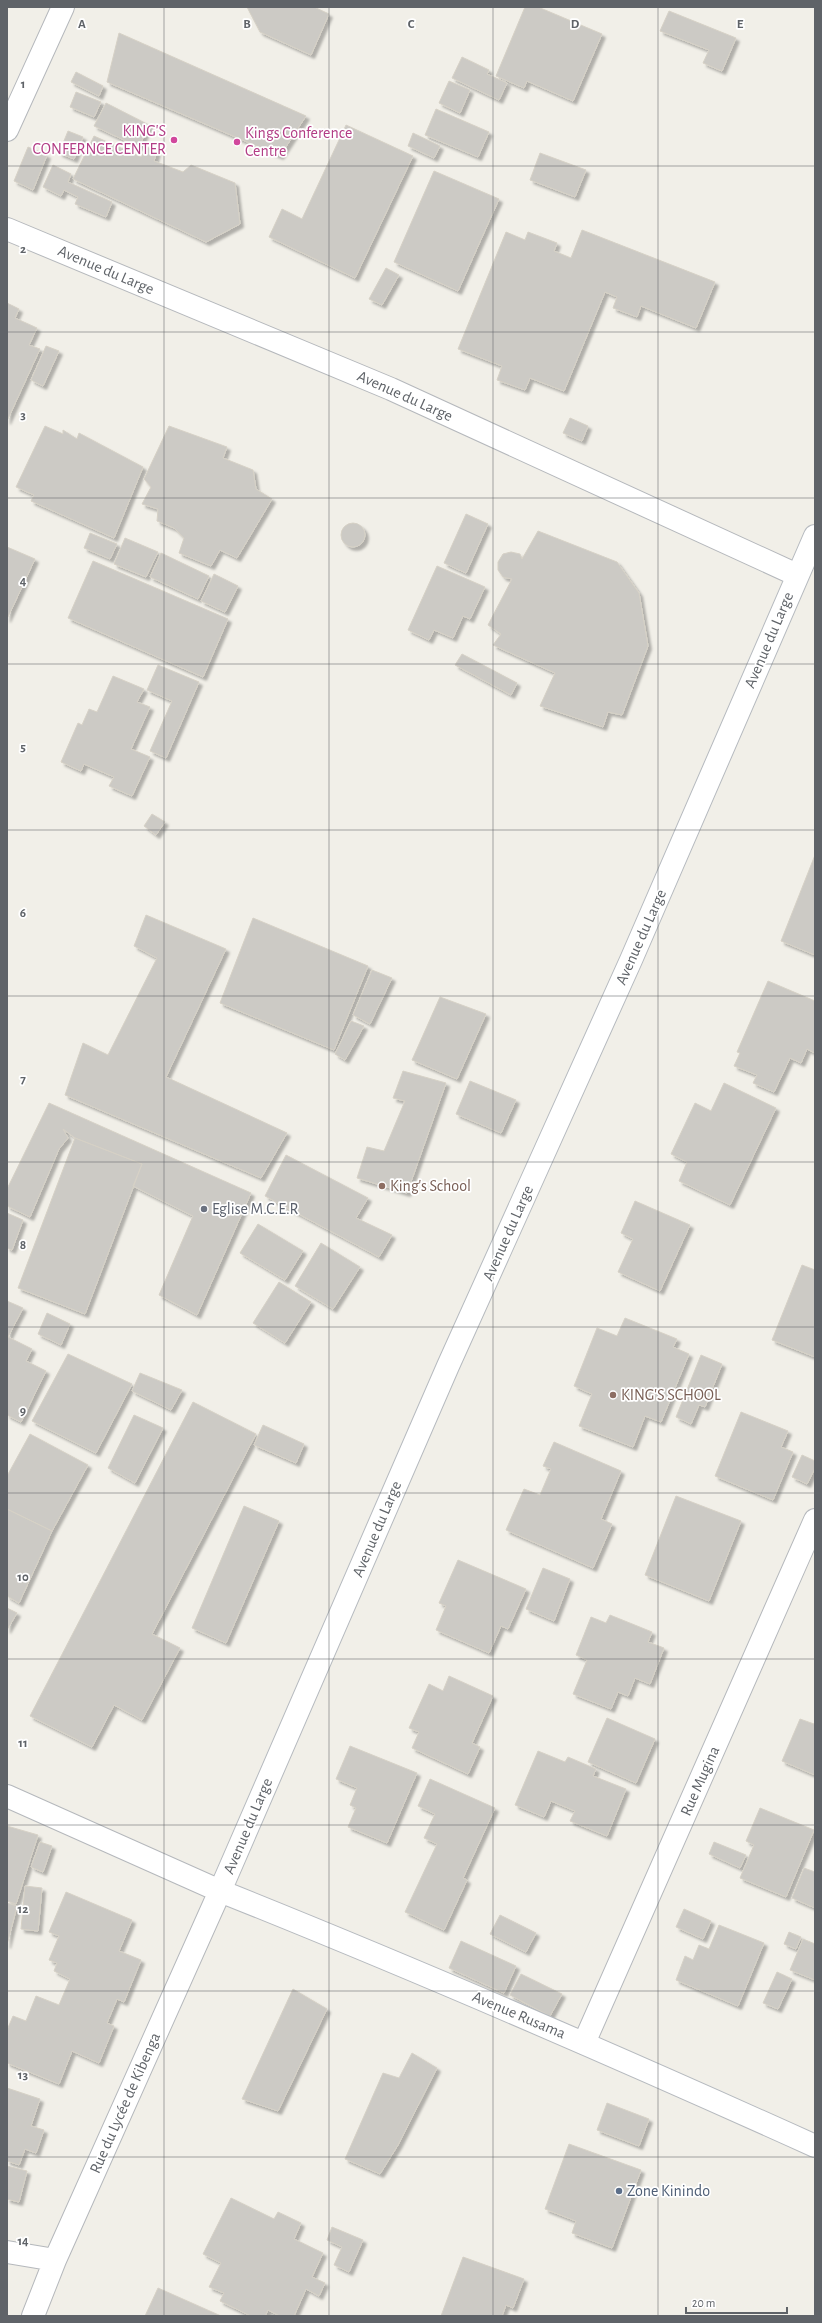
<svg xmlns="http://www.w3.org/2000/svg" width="822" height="2323" viewBox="0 0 822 2323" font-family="'Alegreya Sans',sans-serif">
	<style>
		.building { fill: #cccac5; stroke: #d6d1c6; filter: url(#shadow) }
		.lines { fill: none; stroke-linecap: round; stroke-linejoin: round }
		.minor-casing { stroke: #b5b8bc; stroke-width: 24 }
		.secondary-casing { stroke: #b6babf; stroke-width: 24 }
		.minor { stroke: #fff; stroke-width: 22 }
		.secondary { stroke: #fff; stroke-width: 22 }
		.grid { fill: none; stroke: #5f6368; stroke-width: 1; stroke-opacity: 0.55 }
		.hotel-dot { fill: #d1479c; stroke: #fff; stroke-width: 1.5 }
		.education-dot { fill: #8d6e63; stroke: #fff; stroke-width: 1.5 }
		.worship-dot { fill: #6b7280; stroke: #fff; stroke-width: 1.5 }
		.service-dot { fill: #5c6f8a; stroke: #fff; stroke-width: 1.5 }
		.labels { text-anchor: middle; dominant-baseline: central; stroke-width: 3.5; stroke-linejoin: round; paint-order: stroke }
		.hotel-label { font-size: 16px; fill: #b23c85; stroke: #fff; text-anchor: end }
		.street-label { font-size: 16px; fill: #5f6368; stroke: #fff }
		.education-label { font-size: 16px; fill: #785e54; stroke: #fff; text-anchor: start }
		.worship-label { font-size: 16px; fill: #5b616d; stroke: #fff; text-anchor: start }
		.service-label { font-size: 16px; fill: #4e5e75; stroke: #fff; text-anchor: start }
		.grid-label { font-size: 13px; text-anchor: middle; font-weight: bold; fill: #5f6368; stroke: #fff; stroke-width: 3.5; stroke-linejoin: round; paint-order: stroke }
	</style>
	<defs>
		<filter id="shadow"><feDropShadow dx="3.5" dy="3.5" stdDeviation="1" flood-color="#0004"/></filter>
	</defs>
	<rect width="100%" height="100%" fill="#f1efe8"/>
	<!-- building -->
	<path class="building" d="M247,7H314L329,14L311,55L260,32Z
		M525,7H538L602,34L573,101L527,81L524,88L496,76Z
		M669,11L736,38L722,71L703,63L709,50L660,31Z
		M119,33L306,116L280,156L107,82Z
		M462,57L489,70L487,74L507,83L499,100L452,78Z
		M76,72L103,86L99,96L71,82Z
		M449,81L470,90L460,113L439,103Z
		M76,92L101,102L94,117L70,107Z
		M106,103L149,125L139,147L94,126Z
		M436,109L489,132L478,157L425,135Z
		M346,125L413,156L355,278L269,237L282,209L302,219Z
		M68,131L83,137L74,159L59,153Z
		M413,133L440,146L434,158L408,146Z
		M94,136L141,157L147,147L157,152L154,161L183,172L191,165L235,183L240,224L206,242L73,179Z
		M28,147L47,155L33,190L14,181Z
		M540,153L586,170L575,197L530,180Z
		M53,165L71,174L68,182L112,202L106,217L75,204L78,197L64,190L61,196L43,187Z
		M434,171L499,199L458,291L394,262Z
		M582,230L715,282L696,328L641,306L637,317L613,308L617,297L605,292L564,391L530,378L525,390L497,380L502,366L458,349L506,232L525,240L528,232L557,243L554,251L571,258Z
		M386,268L399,275L382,305L369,299Z
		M7,303L19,309L15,318L37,328L29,345L40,349L7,421Z
		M46,346L59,351L43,386L31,380Z
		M570,418L588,426L582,441L563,433Z
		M45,426L63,434V430L77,439L79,433L143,467L114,538L31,501L34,495L16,487Z
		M169,426L227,447L223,458L253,470L256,489L272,499L237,558L220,550L211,566L179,553L184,538L174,528L157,521L158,509L142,504L151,487L144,479Z
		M466,514L488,524L466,573L444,563Z
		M341 535a12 12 0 1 1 24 0a12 12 0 1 1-24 0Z
		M538,531L617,562L639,593L648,646L622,715L608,712L603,727L540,706L555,673L493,645L501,634L488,625L512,579L503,577L498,570V562L503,554L511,552L520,554L522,559Z
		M90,533L117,544L110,559L84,548Z
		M125,538L158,552L146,577L114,564Z
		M7,547L35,559L7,619Z
		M161,553L209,576L198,599L150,577Z
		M93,561L228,619L203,677L68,618Z
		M437,566L485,587L470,619L463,616L453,638L434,630L429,640L408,630Z
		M214,574L238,586L225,612L201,601Z
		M462,654L517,683L511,695L455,665Z
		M158,665L199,682L166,758L150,751L172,701L147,690Z
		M113,676L144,689L137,702L150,707L131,749L150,757L132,796L109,786L114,777L84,764L81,771L61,762L78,723L82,725L89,709L97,712Z
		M152,814L165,822L156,835L144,826Z
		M815,855V955L781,941Z
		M146,915L226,949L166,1077L287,1133L261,1178L65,1095L83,1043L108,1055L157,958L134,946Z
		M253,918L368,966L334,1050L220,1003Z
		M372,970L392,978L370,1024L353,1015Z
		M768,981L815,1001V1053L807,1049L801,1063L790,1058L774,1092L753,1083L757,1075L734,1066L740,1053L737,1052Z
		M440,997L486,1014L457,1079L412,1060Z
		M351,1021L364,1026L345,1060L335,1054Z
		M403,1071L446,1083L407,1193L357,1178L367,1147L384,1151L405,1101L393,1098Z
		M470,1081L516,1100L501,1133L456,1114Z
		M724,1083L776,1108L730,1205L679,1181L687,1162L671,1154L695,1103L711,1111Z
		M49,1103L251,1193L197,1315L159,1295L193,1216L133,1186L142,1164L75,1138L63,1129L68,1138L59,1149L30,1217L7,1206V1189Z
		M75,1138L142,1164L85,1314L18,1288Z
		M286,1155L368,1198L356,1218L392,1235L379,1257L265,1196Z
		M635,1201L690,1225L660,1291L618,1272L633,1239L621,1233Z
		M7,1213L23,1220L12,1250L7,1248Z
		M258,1224L303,1251L285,1280L240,1253Z
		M321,1243L360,1267L333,1309L295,1286Z
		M802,1265L815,1270V1357L772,1340Z
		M279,1282L311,1302L285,1343L253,1323Z
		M7,1301L23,1308L8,1337L32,1349L26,1361L46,1371L21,1422L7,1415Z
		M47,1313L70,1324L61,1345L38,1334Z
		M625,1318L677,1339L673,1347L689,1354L661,1422L645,1416L633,1447L579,1426L592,1394L574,1386L597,1328L617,1336Z
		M68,1354L132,1384L96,1453L32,1421Z
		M701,1355L722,1364L705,1407L699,1405L691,1424L676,1417Z
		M140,1373L182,1390L171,1410L132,1391Z
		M193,1402L256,1434L152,1634L180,1648L142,1720L114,1705L92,1747L30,1716Z
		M741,1412L788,1431L781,1447L793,1452L773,1500L715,1476Z
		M134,1415L163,1428L135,1483L108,1468Z
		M263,1425L304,1444L296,1463L254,1445Z
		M30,1434L88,1465L52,1531L7,1509V1476Z
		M554,1442L621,1471L601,1519L612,1524L593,1568L506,1530L524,1489L540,1495L551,1469L543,1466Z
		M802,1455L815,1461V1468L807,1484L792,1477Z
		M676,1496L741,1521L709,1601L645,1575Z
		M244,1506L279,1521L226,1643L192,1628Z
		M7,1509L52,1531L19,1603L7,1596Z
		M458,1560L526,1589L508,1629L501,1626L489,1653L436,1630L446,1606L439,1603Z
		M543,1568L570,1579L554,1621L526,1609Z
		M7,1608L17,1613L7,1630Z
		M610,1615L652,1632L648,1642L664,1648L650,1684L635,1678L628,1696L618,1692L611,1709L573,1694L587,1660L576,1655L591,1617L606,1623Z
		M449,1676L493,1696L472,1743L480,1747L468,1774L412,1748L419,1732L409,1728L429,1684L443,1691Z
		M607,1718L655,1739L636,1783L588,1762Z
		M800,1719L814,1724L815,1721V1775L782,1761Z
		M350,1746L417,1773L387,1843L348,1827L356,1808L350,1805L357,1788L336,1779Z
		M538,1751L565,1762L568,1757L596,1769L593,1776L626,1789L607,1836L570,1821L575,1811L551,1801L544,1817L515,1805Z
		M430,1779L495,1808L463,1878L467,1880L444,1930L405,1912L437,1844L424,1838L435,1814L418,1806Z
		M760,1808L814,1830L786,1897L740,1878L754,1845L746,1841Z
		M7,1826L38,1835L16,1904L7,1901Z
		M40,1842L52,1846L43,1872L31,1867Z
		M714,1842L746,1855L740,1868L709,1854Z
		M804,1868L815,1872V1908L792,1898Z
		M25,1886L42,1888L38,1931L21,1929Z
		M66,1892L132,1920L119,1951L141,1960L124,2002L117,1999L107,2023L114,2026L99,2063L72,2051L59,2084L7,2063V2030L13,2016L26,2021L36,1996L59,2005L70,1979L54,1971L57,1963L49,1960L59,1936L49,1932Z
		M7,1903L17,1906L7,1945Z
		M684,1909L711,1921L703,1939L676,1927Z
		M500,1915L536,1933L526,1952L490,1934Z
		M719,1925L764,1943L738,2006L676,1980L685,1956L693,1960L699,1945L709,1949Z
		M789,1932L801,1937L796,1949L784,1944Z
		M803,1939L815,1944V1980L790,1970Z
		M461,1941L516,1966L504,1993L449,1968Z
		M777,1972L792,1979L778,2009L763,2003Z
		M521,1974L562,1994L550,2016L510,1995Z
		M293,1989L327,2009L278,2111L242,2099Z
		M412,2053L437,2068L398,2145L380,2174L345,2159L383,2073L399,2078Z
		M7,2088L40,2099L31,2126L44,2130L36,2153L25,2149L19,2165L7,2161Z
		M607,2103L649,2119L639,2146L597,2130Z
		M569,2144L641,2170L612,2248L572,2233L576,2221L545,2209Z
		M7,2166L27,2171L19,2202L7,2199Z
		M231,2198L274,2219L278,2212L301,2223L294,2239L323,2253L312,2277L325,2283L319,2296L306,2289L294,2316H280L268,2310L265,2316H251L220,2301L224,2293L209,2287L221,2263L203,2254Z
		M332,2227L363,2240L349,2272L334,2265L342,2247L327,2240Z
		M463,2257L524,2279L513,2308L506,2305L502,2316H441Z
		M158,2288L221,2316H145Z"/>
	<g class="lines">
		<defs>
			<path id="minor" d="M7,130L63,7
				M7,229L391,389L797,575
				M7,1796L220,1891L55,2260L33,2316
				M584,2043L815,1520
				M7,2252L55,2260"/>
			<path id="secondary" d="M815,536L631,960L448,1366L220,1891C420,1971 618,2057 815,2146"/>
		</defs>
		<!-- minor casing -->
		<use href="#minor" class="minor-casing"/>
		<!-- secondary casing -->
		<use href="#secondary" class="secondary-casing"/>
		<!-- minor -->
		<use href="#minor" class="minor"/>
		<!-- secondary -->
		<use href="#secondary" class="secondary"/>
	</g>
	<!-- grid -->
	<path class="grid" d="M164,7V2316M329,7V2316M493,7V2316M658,7V2316M7,166H815M7,332H815M7,498H815M7,664H815M7,830H815M7,996H815M7,1162H815M7,1327H815M7,1493H815M7,1659H815M7,1825H815M7,1991H815M7,2157H815"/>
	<!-- markers -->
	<g class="hotel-dot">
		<circle cx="174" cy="140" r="4"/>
		<circle cx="237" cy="142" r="4"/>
	</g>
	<g class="education-dot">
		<circle cx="382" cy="1186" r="4"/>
		<circle cx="613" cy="1395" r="4"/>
	</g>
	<circle class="worship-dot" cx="204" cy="1209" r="4"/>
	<circle class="service-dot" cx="619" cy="2191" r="4"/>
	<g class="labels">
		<!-- hotel labels -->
		<g class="hotel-label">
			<text x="166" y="131">KING'S<tspan x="166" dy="18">CONFERNCE CENTER</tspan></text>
			<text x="245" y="133" text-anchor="start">Kings Conference<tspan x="245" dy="18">Centre</tspan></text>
		</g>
		<!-- street labels -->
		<g class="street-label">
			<text transform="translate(106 270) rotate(23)">Avenue du Large</text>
			<text transform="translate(405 396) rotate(24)">Avenue du Large</text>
			<text transform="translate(769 640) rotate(-67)">Avenue du Large</text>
			<text transform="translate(641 937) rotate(-66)">Avenue du Large</text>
			<text transform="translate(508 1233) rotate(-66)">Avenue du Large</text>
			<text transform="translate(377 1529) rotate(-67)">Avenue du Large</text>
			<text transform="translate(700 1781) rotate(-66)">Rue Mugina</text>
			<text transform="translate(248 1826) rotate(-67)">Avenue du Large</text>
			<text transform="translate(519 2015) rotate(23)">Avenue Rusama</text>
			<text transform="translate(125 2103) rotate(-66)">Rue du Lycée de Kibenga</text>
		</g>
		<!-- education labels -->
		<g class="education-label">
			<text x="390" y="1186">King's School</text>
			<text x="621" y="1395">KING'S SCHOOL</text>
		</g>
		<!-- worship labels -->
		<g class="worship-label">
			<text x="212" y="1209">Eglise M.C.E.R</text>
		</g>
		<!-- service labels -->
		<g class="service-label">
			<text x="627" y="2191">Zone Kinindo</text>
		</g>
	</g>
	<g class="grid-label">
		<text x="82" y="28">A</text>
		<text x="247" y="28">B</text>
		<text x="411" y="28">C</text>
		<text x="575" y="28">D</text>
		<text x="740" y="28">E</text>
		<text x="23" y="88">1</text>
		<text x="23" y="253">2</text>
		<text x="23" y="419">3</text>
		<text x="23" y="585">4</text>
		<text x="23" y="751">5</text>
		<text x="23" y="917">6</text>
		<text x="23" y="1083">7</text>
		<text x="23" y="1249">8</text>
		<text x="23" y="1415">9</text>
		<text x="23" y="1581">10</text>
		<text x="23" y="1747">11</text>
		<text x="23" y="1913">12</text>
		<text x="23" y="2079">13</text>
		<text x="23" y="2245">14</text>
	</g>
	<!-- border -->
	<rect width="822" height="2323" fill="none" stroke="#5f6368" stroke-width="16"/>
	<!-- scale -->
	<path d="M686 2307v6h101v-6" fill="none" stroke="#5f6368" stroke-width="2"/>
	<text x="692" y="2307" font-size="12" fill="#5f6368" stroke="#ffffff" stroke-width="3" paint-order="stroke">20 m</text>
</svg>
